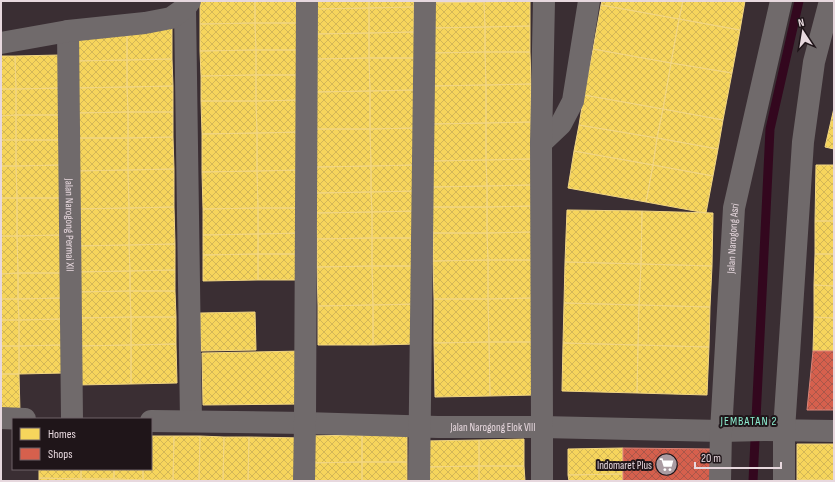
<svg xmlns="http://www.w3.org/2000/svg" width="835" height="482" viewBox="0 0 835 482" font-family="'Sofia Sans Condensed',sans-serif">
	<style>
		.homes { fill: url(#homes-cross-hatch); stroke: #f2d683 }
		.shops { fill: url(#shops-cross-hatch); stroke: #db8478 }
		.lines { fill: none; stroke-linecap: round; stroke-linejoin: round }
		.stream { stroke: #33071e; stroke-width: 9 }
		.minor { stroke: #706a6b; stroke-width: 22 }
		.labels { text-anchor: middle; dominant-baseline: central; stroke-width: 4; stroke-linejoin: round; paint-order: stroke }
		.street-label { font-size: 11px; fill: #e7d8de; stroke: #1f1519 }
		.poi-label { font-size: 11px; fill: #e7d8de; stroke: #1f1519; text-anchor: end }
		.neighbourhood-label { font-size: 12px; letter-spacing: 1px; fill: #8bebce; stroke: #1f1519 }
	</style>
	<defs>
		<pattern id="homes-cross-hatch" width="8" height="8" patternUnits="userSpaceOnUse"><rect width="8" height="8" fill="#f6d55c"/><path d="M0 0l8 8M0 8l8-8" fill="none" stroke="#d3b757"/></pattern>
		<pattern id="shops-cross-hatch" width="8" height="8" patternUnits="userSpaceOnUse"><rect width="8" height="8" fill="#d6604d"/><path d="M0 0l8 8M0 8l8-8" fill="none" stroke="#aa574a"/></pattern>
	</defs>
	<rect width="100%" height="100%" fill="#3a2e33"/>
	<!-- homes -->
	<path class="homes" d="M200,1H255V23L200,24Z
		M255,1H300V23H255Z
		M314,1H369V8L314,9Z
		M369,1H414V7L369,8Z
		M430,1H484V2L430,3Z
		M530,1V26L485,27L484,2Z
		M602,1H683L679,19L601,5Z
		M683,1H745L740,30L679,19Z
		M484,2L485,27L430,28V3Z
		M601,5L679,19L671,63L593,49Z
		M414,7V32L369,33V8Z
		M369,8V33L314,34V9Z
		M679,19L740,30L732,73L671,63Z
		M255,23H300L301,50H256Z
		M255,23L256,50L200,51V24Z
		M530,26V52H485V27Z
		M172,27V59L127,60V30Z
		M485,27V52L430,53V28Z
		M127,30V60L74,61V33Z
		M414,32L415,58H369V33Z
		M369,33V58L315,59L314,34Z
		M593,49L671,63L663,109L584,95Z
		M256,50H301V75H256Z
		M256,50V75L201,76L200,51Z
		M485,52L486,85L431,86L430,53Z
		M485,52H530L531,84L486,85Z
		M60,55V88L16,89L15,56Z
		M1,56H15L16,89H1Z
		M369,58L370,91L315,92V59Z
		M369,58H415V90L370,91Z
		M172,59L173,86L127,87V60Z
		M127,60V87L73,88L74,61Z
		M671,63L732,73L723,120L663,109Z
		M256,75V101H201V76Z
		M256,75H301L302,100L256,101Z
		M531,84V122L486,123V85Z
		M486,85V123L431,124V86Z
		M173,86V112H128L127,87Z
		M127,87L128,112L73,113V88Z
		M60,88L61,115H16V89Z
		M1,89H16V115L1,116Z
		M415,90L416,128L370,129V91Z
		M370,91V129H316L315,92Z
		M584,95L663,109L657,138L579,125Z
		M302,100V132L257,133L256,101Z
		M201,101H256L257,133L202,134Z
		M834,108V149L825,147Z
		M663,109L723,120L718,149L657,138Z
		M128,112V138H73V113Z
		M128,112H173V137L128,138Z
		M16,115H61V140H16Z
		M16,115V140H1V116Z
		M531,122L532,159L486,160V123Z
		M486,123V160L432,161L431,124Z
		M579,125L657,138L653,165L574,151Z
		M416,128V165L371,166L370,129Z
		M316,129H370L371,166L316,167Z
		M302,132V170L257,171V133Z
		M257,133V171L202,172V134Z
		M173,137L174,169L128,170V138Z
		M73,138H128V170L74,171Z
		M657,138L718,149L713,176L653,165Z
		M1,140H16V166H1Z
		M16,140H61L62,165L16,166Z
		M574,151L653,165L646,202L568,188Z
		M532,159V185L487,186L486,160Z
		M486,160L487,186L432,187V161Z
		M62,165V198H17L16,166Z
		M416,165V191L371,192V166Z
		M653,165L713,176L706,213L646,202Z
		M816,165H834V221H815Z
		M1,166H16L17,198H1Z
		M371,166V192L316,193V167Z
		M174,169V207L129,208L128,170Z
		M128,170L129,208L74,209V171Z
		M302,170L303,208H258L257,171Z
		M257,171L258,208L203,209L202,172Z
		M532,185L533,206L487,207V186Z
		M487,186V207H432V187Z
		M416,191V211L372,212L371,192Z
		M371,192L372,212L316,213V193Z
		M1,198H17V236H1Z
		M17,198H62L63,235L17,236Z
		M533,206V232L487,233V207Z
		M174,207L175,244L129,245V208Z
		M432,207H487V233H433Z
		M129,208V245L75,246L74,209Z
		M258,208V234L203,235V209Z
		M258,208H303V233L258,234Z
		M567,210L642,211L641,264L565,262Z
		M416,211L417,238H372V212Z
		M642,211L713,213L712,266L641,264Z
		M372,212V238L317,239L316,213Z
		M815,221H834V254H815Z
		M533,232V260H488L487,233Z
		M303,233V254H258V234Z
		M433,233H487L488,260L433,261Z
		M258,234V254L203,255V235Z
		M63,235V273H18L17,236Z
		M1,236H17L18,273L1,274Z
		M372,238H417V266H372Z
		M372,238V266L317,267V239Z
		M175,244V270L130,271L129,245Z
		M129,245L130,271L75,272V246Z
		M258,254H303V280H258Z
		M258,254V280L203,281V255Z
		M815,254H834V286L814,285Z
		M488,260H533L534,298L488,299Z
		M488,260V299H434L433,261Z
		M565,262L641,264L639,305L564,303Z
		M641,264L712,266L710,307L639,305Z
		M372,266H417L418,304L373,305Z
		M372,266L373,305L318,306L317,267Z
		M175,270V291H130V271Z
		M130,271V291L75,292V272Z
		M18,273V299H1V274Z
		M18,273H63V298L18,299Z
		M814,285L834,286V318L814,317Z
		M130,291H175L176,317H131Z
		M130,291L131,317L76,318L75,292Z
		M63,298L64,319L19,320L18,299Z
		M534,298V342H489L488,299Z
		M1,299H18L19,320H1Z
		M434,299H488L489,342L434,343Z
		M564,303L639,305L638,345L563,343Z
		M418,304V344L373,345V305Z
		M373,305V345H318V306Z
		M639,305L710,307L709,347L638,345Z
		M255,312L256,350L201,351L200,313Z
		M131,317H176V344L131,345Z
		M131,317V345L76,346V318Z
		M814,317L834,318V351H813Z
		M64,319V345L19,346V320Z
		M1,320H19V346H1Z
		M489,342H534L535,395L490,396Z
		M489,342L490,396L435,397L434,343Z
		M563,343L638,345L637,393L562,391Z
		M176,344L177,383L131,384V345Z
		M64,345V373L19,374V346Z
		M131,345V384L76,385V346Z
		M638,345L709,347L707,395L637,393Z
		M1,346H19V374H1Z
		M303,351V404L203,405L202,353Z
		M1,374H19L20,412H1Z
		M362,435H407V462H362Z
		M362,435V462L307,463V436Z
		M151,436H174L173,480H143V469H151Z
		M174,436H200L199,481L173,480Z
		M200,436L224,437L223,481H199Z
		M224,437H249L248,481H223Z
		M249,437L303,438L302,481H248Z
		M524,439V466H479V440Z
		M479,440V466L424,467V441Z
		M797,444H834V480H797Z
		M623,448V474L568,475V449Z
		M362,462H407V481H362Z
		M362,462V481H307V463Z
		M479,466H524L525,481H479Z
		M479,466V481H424V467Z
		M39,469H81V479L39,478Z
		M81,469H114V479H81Z
		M114,469H143V480L114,479Z
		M623,474V481H569L568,475Z
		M39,478L81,479V481H39Z
		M81,479H114V481H81Z
		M114,479L143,480V481H114Z"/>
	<!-- shops -->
	<path class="shops" d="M813,351H834V410H807Z
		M623,448L712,449V481H623Z"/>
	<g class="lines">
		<!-- stream -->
		<path class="stream" d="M753,481L770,129L799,1"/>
		<!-- minor -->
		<g class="minor">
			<path d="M185,8L191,421"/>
			<path id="s1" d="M68,31L72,419"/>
			<path d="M1,43L68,31L145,23L171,18L185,8L190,1"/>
			<path d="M541,143L561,124L573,101L589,1"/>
			<path d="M1,418L25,419"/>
			<path id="s2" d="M151,421L305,423L438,427H542L721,431L766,430L834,431"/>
			<path d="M304,481L305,423L307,1"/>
			<path d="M419,481L425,1"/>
			<path d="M542,481V427L541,143L544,1"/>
			<path id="s3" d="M720,481L721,431L734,208L781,1"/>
			<path d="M784,481V430L803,142L814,62L830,1"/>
		</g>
	</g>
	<!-- icons -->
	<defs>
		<symbol id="supermarket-disc" viewBox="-11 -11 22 22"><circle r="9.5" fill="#aa9ca2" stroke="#1f1519"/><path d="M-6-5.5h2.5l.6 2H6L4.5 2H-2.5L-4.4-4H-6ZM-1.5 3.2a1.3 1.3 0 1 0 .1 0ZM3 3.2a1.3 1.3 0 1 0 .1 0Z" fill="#fff"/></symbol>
	</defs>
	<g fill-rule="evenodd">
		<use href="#supermarket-disc" x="654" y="452" width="25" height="25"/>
	</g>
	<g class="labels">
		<!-- street labels -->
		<g class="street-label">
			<text stroke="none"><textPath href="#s1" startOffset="194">Jalan Narogong Permai XII</textPath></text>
			<text stroke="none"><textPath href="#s3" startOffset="243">Jalan Narogong Asri</textPath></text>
			<text stroke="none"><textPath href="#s2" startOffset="342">Jalan Narogong Elok VIII</textPath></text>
		</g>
		<!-- poi labels -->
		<g class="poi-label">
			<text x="652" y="465">Indomaret Plus</text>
		</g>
		<!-- neighbourhood labels -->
		<g class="neighbourhood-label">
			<text x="749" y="421">JEMBATAN 2</text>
		</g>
	</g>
	<!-- border -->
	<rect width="835" height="482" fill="none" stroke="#e7d8de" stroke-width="4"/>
	<!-- legend -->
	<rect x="12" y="418" width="140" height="52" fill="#1f1519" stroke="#6f6368"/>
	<rect x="20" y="428" width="20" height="12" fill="#f6d55c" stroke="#6f6368"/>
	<text x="48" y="438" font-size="12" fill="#e7d8de">Homes</text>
	<rect x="20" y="448" width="20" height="12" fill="#d6604d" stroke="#6f6368"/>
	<text x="48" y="458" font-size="12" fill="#e7d8de">Shops</text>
	<!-- north arrow -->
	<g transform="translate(803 32) rotate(348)" stroke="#1f1519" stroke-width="3" paint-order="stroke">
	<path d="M0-3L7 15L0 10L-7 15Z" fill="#e7d8de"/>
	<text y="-6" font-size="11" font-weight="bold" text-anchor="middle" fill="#e7d8de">N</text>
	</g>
	<!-- scale -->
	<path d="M695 462v6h86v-6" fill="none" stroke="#e7d8de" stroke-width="2"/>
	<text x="701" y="462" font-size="12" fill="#e7d8de" stroke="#1f1519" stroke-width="3" paint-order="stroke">20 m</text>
</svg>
